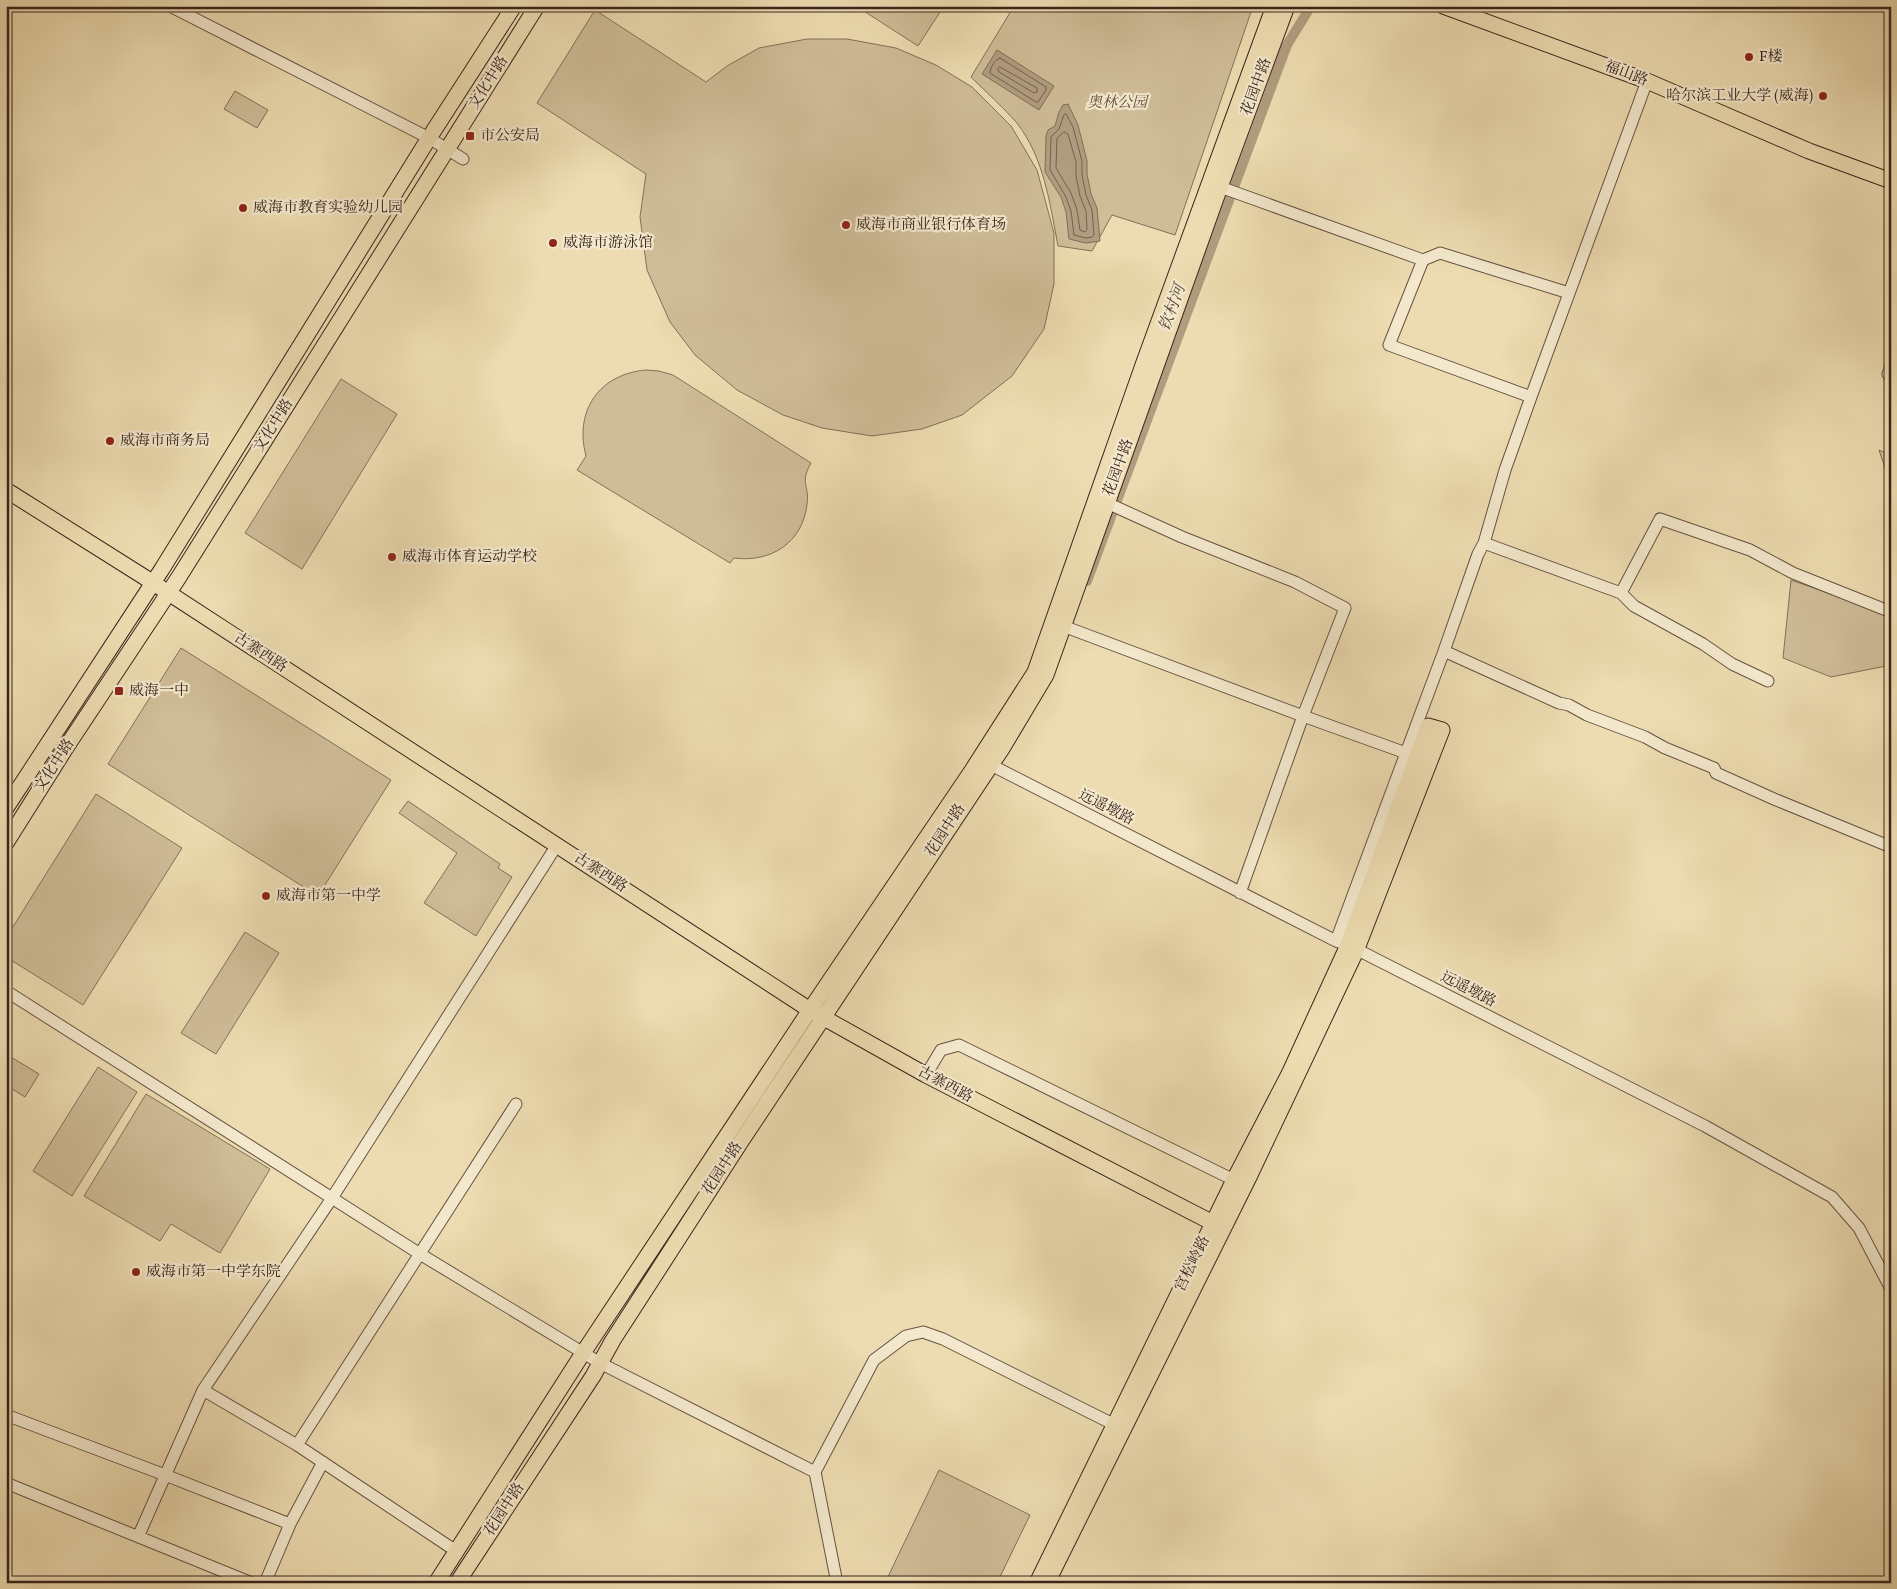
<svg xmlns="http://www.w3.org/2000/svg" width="1897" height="1589" viewBox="0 0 1897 1589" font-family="Vollkorn,'Noto Serif SC',serif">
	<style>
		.green { fill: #cfbd98; stroke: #84705a }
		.water { fill: #b09d7f; stroke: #816d58 }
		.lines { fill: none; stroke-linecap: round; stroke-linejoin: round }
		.shore { stroke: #75604e; stroke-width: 1 }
		.canal { stroke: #b09d7f; stroke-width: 10 }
		.minor-casing { stroke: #675242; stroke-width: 13 }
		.major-casing { stroke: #3a241d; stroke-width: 17 }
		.minor { stroke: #f3e8cc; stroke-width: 11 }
		.major { stroke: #eddcb1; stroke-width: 15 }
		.poi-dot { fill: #8f2418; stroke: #f3e8cc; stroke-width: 2 }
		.labels { text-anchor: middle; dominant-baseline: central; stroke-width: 4.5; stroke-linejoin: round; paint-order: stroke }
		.poi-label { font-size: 15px; fill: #3a241d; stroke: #f3e8cc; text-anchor: start }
		.street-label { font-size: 15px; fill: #3a241d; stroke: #f3e8cc }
		.park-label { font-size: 15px; font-style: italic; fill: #5f4a3c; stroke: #f3e8cc }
		.water-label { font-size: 16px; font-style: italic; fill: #5d483a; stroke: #f3e8cc }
	</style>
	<rect width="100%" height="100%" fill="#eddcb1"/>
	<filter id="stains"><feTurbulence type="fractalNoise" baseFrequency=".004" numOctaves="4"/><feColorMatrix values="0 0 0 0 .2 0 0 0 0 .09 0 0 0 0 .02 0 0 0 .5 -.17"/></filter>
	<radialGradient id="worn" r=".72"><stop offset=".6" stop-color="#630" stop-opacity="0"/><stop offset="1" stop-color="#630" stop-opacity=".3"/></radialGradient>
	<!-- green -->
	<path class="green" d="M856,6H944L918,46Z
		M1014,6H1253L1175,235L1112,215L1092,251L1058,246C1050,204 1044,158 1017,123C1003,107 986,92 971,77Z
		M595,10L706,82L727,66L759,48L807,39H847L896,48L936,65L972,87L1011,126L1037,170L1054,233V284L1044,329L1012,376L962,415L922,429L872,436L822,428L783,415L737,390L695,355L670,322L647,270L640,217L646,174L537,103Z
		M235,91L268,110L257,128L224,109Z
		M646,370L659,371L673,375L811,463C799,484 810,485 807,504C803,543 770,563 734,558L730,563L577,470L586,456C574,411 599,374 646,370Z
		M341,379L397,414L302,569L245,533Z
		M1879,450L1891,455V486Z
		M1791,580L1891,615V665L1831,677L1783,658Z
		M181,648L391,780L318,896L108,764Z
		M96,794L182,848L83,1005L6,957V938Z
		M408,801L500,864L498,868L512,877L476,936L424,903L457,853L399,813Z
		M245,932L279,953L216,1054L181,1033Z
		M6,1054L39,1074L25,1097L6,1085Z
		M98,1067L137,1092L72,1196L33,1171Z
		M146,1094L270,1169L220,1253L171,1224L160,1241L84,1196Z
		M939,1470L1030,1515L997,1583H885Z"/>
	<!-- water -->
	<path class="water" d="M997,50L1054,86L1039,110L982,74Z
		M1068,104L1078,125L1087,161V174L1091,194L1097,208L1100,241L1086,243L1069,239L1066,212L1061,197L1045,172L1046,136L1048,130L1055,126L1059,112L1063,105Z"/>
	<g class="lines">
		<!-- shore -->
		<path class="shore" d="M1000,58L1046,87V90L1038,102H1036L990,73C990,68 995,59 1000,58Z
			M1000,67L1037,88V92L1034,93L999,72L998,69Z
			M1066,114L1073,127L1082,161V175L1086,195L1092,210L1094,235L1092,237L1086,238L1074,235L1071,211L1065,195L1050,170L1051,137L1059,129L1064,115Z
			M1064,132L1068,134L1076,162V176L1080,196L1086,211L1087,229L1085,232L1080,230L1077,210L1071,193L1056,168L1057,139Z"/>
		<!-- canal -->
		<path class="canal" d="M1087,581L1287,45L1311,6"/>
		<defs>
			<path id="minor" d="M170,6L429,138L463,159
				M1220,187L1423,260L1440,253L1569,293
				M1423,260L1389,345L1531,397
				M1888,374L1891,366
				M1107,503L1182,537L1295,582L1345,608L1303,716L1240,893
				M1484,543L1621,593L1634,606L1703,644L1732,664L1768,681
				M1621,593L1660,519L1750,550L1793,573L1891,612
				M1063,626L1303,716L1406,753
				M1444,651L1559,703L1569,705L1587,715L1645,737L1665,748L1714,768L1716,773L1774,799L1891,847
				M991,765L1336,941L1348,945L1705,1126L1832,1197L1859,1228L1891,1289
				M1336,941L1444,651L1478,554L1484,543L1505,470L1531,397L1647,81
				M6,991L420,1254L600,1363L815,1472L837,1583
				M926,1075L941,1050L959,1045L1234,1180
				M203,1390L297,1445L450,1547
				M6,1415L165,1475L290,1524
				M297,1445L516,1104
				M815,1472L874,1360L906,1336L923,1332L943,1339L1115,1425
				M6,1483L252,1583
				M138,1537L203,1390L332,1198L557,845
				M265,1583L290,1524L323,1462"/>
			<path id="major" d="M1443,6L1647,81L1809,151L1891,181
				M6,490L141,575L810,1010L926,1075L1213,1223
				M6,808L162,569L429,138L514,6
				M6,843L67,746L179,577L537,6
				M436,1583L583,1353L810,1010L971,772L1035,672L1143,365L1274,6
				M457,1583L593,1376L613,1340L742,1140L1003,747L1046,675L1220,187L1287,6
				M1037,1583L1234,1180L1289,1074L1348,945L1428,726L1442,730L1356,951L1249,1177L1047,1583"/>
		</defs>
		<!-- minor casing -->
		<use href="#minor" class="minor-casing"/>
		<!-- major casing -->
		<use href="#major" class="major-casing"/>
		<!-- minor -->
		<use href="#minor" class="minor"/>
		<!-- major -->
		<use href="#major" class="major"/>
	</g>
	<!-- markers -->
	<g class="poi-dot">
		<circle cx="1749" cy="57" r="5"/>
		<circle cx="1823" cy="96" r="5"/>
		<rect x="465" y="131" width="10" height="10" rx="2.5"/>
		<circle cx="243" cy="208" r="5"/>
		<circle cx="846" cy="225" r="5"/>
		<circle cx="553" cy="243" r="5"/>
		<circle cx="110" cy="441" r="5"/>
		<circle cx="392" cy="557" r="5"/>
		<rect x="114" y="686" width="10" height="10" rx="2.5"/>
		<circle cx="266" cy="896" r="5"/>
		<circle cx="136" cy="1272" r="5"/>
	</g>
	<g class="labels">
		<!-- poi labels -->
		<g class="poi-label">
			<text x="1759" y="57">F楼</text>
			<text x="1813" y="96" text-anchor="end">哈尔滨工业大学 (威海)</text>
			<text x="480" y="136">市公安局</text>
			<text x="253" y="208">威海市教育实验幼儿园</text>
			<text x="856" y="225">威海市商业银行体育场</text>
			<text x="563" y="243">威海市游泳馆</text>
			<text x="120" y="441">威海市商务局</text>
			<text x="402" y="557">威海市体育运动学校</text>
			<text x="129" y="691">威海一中</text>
			<text x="276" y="896">威海市第一中学</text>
			<text x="146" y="1272">威海市第一中学东院</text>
		</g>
		<!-- street labels -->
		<g class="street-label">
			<text transform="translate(1626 74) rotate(21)">福山路</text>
			<text transform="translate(489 83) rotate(-58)">文化中路</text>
			<text transform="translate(1257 87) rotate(-70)">花园中路</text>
			<text transform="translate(274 426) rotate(-58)">文化中路</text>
			<text transform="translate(1119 468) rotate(-70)">花园中路</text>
			<text transform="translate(260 653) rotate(33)">古寨西路</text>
			<text transform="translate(55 766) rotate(-57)">文化中路</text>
			<text transform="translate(1106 808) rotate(27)">远遥墩路</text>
			<text transform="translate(946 831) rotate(-57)">花园中路</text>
			<text transform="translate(600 873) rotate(33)">古寨西路</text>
			<text transform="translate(1468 990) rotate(27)">远遥墩路</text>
			<text transform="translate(945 1085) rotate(28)">古寨西路</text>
			<text transform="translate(723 1169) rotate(-57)">花园中路</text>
			<text transform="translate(1193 1264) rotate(-64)">宫松岭路</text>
			<text transform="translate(505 1510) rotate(-57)">花园中路</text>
		</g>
		<!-- park labels -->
		<g class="park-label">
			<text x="1117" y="103">奥林公园</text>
		</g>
		<!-- water labels -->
		<g class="water-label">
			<text transform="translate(1173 308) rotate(-70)">钦村河</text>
		</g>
	</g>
	<!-- margin -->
	<rect width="1897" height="1589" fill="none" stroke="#eddcb1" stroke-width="25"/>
	<rect x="8" y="8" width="1882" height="1574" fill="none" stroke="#3a241d" stroke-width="2.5"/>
	<rect x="12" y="12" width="1872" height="1564" fill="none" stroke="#3a241d"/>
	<rect width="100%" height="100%" filter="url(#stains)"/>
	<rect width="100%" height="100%" fill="url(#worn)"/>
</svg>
